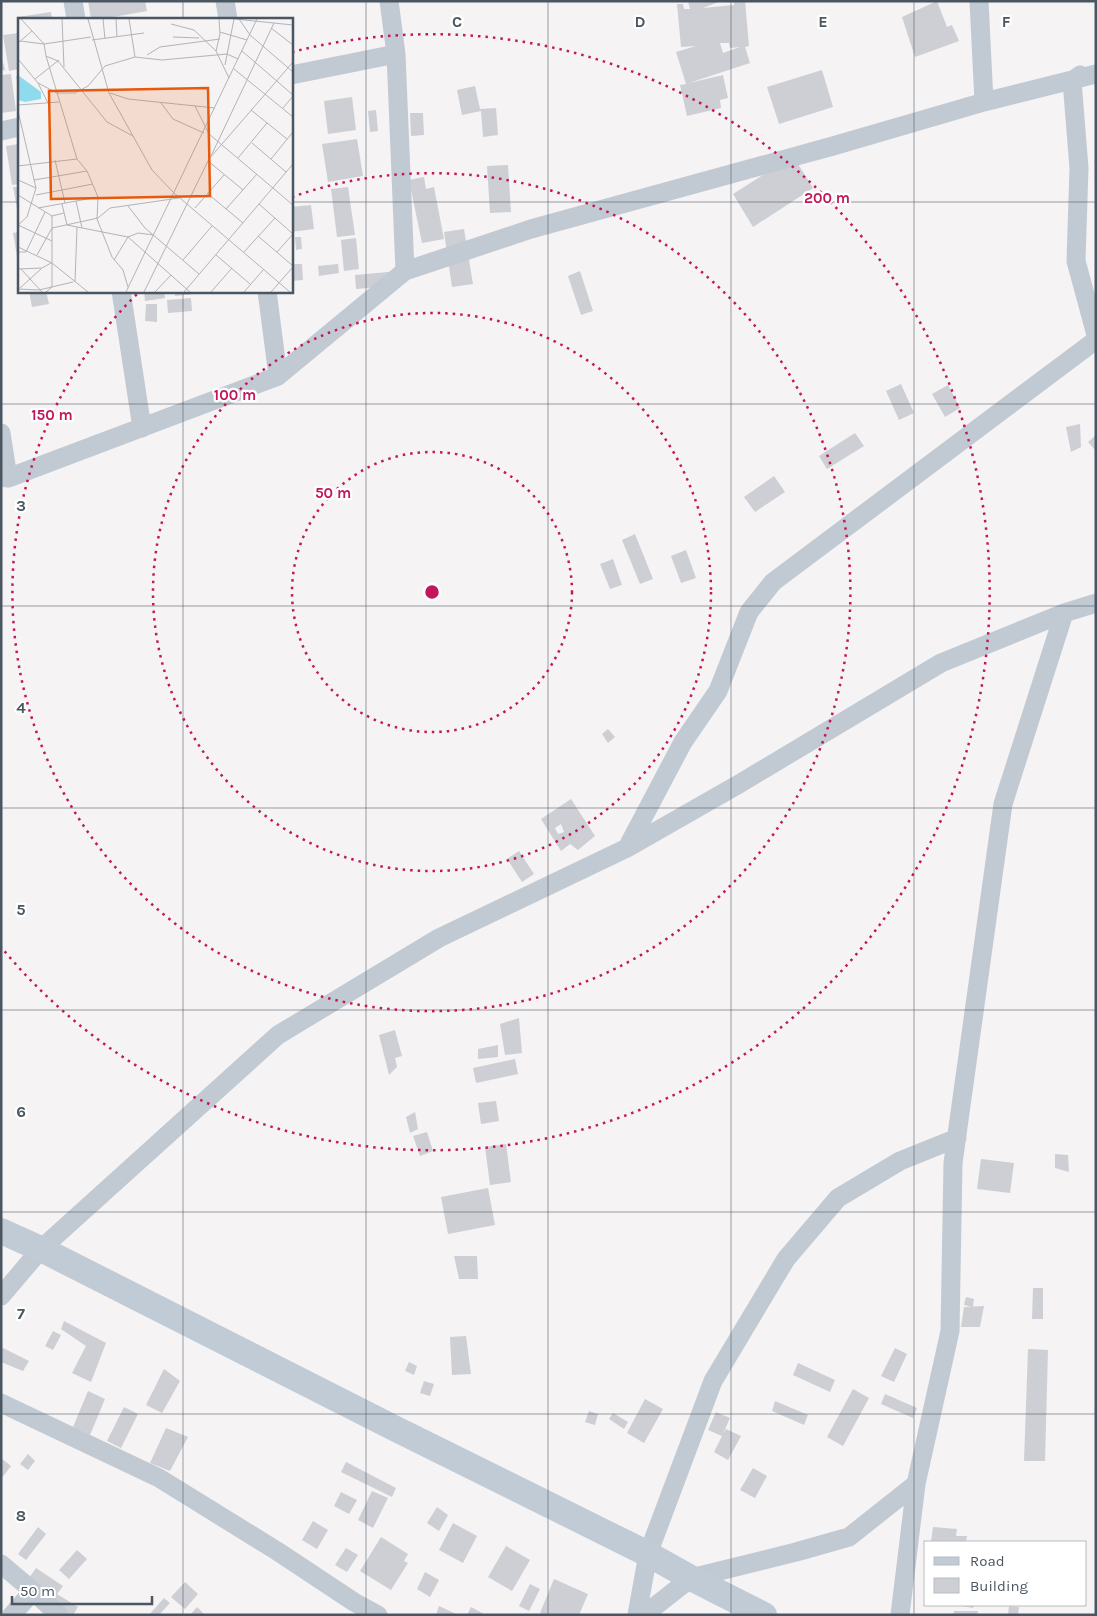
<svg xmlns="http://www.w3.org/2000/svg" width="1097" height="1616" viewBox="0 0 1097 1616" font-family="Karla,sans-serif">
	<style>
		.building { fill: #cdcfd5; fill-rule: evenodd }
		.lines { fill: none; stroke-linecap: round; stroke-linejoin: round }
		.street { stroke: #c1cad2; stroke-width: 19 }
		.secondary { stroke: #c1cbd6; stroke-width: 26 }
		.grid { fill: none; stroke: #4a5661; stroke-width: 1; stroke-opacity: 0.55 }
		.ring { fill: none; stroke: #c2185b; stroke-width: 2.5; stroke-dasharray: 2.5 5 }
		.inset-road { fill: none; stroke: #b1b4b9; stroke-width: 1 }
		.view { fill: #e8590c; fill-opacity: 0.15; stroke: #e8590c; stroke-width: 2.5 }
		.inset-edge { fill: none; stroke: #4a5661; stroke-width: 2.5 }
		.grid-label { font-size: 16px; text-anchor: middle; font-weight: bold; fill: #4a5661; stroke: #fff; stroke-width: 4.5; stroke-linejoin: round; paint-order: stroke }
		.centre { fill: #c2185b; stroke: #fff; stroke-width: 2.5 }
		.ring-label { font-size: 15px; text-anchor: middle; font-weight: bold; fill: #c2185b; stroke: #fff; stroke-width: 4.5; stroke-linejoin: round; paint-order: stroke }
	</style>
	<rect width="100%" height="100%" fill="#f5f3f3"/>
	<!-- building -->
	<path class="building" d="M88,1H145L147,11L102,19H91Z
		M688,1H721L703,8L734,5V1H745L749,46L745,47L750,63L689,83L723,75L728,98L720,100L721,108L687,116L680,85L686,84L676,52L696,46L681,47L677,4H683L684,9H690ZM720,43H729L730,48L740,47L723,53Z
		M937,1L947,27L952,25L959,41L915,57L902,17Z
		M51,12L52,19H18V17Z
		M19,33V69L9,71L3,35Z
		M1,55L5,70L1,71Z
		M822,70L833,107L779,124L767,87Z
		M11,74L16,111L1,113V75Z
		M16,76H19V89H18Z
		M475,86L480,109L496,108L498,135L483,137L481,111L462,115L457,90Z
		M352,97L356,130L328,134L324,101Z
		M376,110L378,131L370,132L368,111Z
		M410,113H423L424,135L411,136Z
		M357,139L363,176L328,182L322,144Z
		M19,144V184L12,185L6,146Z
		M793,156L813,188L753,227L733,194Z
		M508,165L511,212L490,213L487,166Z
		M424,177L426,189L434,187L444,239L422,243L409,180Z
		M13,187H19V214H18Z
		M348,187L355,235L337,237L331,189Z
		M311,205L314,229L291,232V207Z
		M464,229L473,284L452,287L444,232Z
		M19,232V262H18L13,233Z
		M295,237H301L302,249L296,250Z
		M356,238L359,269L344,271L341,240Z
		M291,264H302L303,280L291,281Z
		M338,264L339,273L319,276L318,266Z
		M399,271L400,285L356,289L355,275Z
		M580,271L593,311L581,315L568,276Z
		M29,291H46L49,304L32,307Z
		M144,291H164L165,298L145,301Z
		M175,291H193L194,294L175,296Z
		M201,291H218V293L202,294Z
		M191,298L192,311L168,313L167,300Z
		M146,304H157V322L145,321Z
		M901,384L914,413L899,420L886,391Z
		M948,385L960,408L945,417L932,394Z
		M1080,424L1081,447L1071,452L1066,427Z
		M855,433L864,446L827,469L819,456Z
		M1096,435V451L1088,442Z
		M774,476L785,492L755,512L744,497Z
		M635,534L653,579L640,584L622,540Z
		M686,550L696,578L681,583L671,556Z
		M613,559L622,585L610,589L600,564Z
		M608,729L615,737L608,743L602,734Z
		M571,799L595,836L578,850L570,844L561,851L541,819ZM561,824L564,832L558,834L555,828Z
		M519,851L534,874L522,882L507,859Z
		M519,1018L522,1053L505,1055L500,1024Z
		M395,1030L402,1056L395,1058L397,1067L389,1075L379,1035Z
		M498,1045V1057L478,1059V1049Z
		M515,1059L518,1074L476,1083L473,1068Z
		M496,1101L499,1121L481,1124L478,1103Z
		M415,1112L418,1129L410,1133L406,1117Z
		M427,1132L433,1151L420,1156L413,1136Z
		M506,1144L511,1182L490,1185L485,1147Z
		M1055,1154L1068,1155L1069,1172L1055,1168Z
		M981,1159L1014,1163L1010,1193L977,1189Z
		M488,1188L495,1225L448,1234L441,1197Z
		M454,1256H477L478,1279H459Z
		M1033,1288H1043V1319H1032Z
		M966,1297L974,1299L973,1307L964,1305Z
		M984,1306L980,1327H961L964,1307Z
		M64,1321L106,1343L91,1382L72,1373L86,1346L61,1329Z
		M53,1331L61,1335L53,1350L45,1346Z
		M466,1336L471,1374L452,1375L450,1337Z
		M1,1347L29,1361L23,1371L1,1362Z
		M895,1348L907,1354L894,1382L881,1376Z
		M1028,1349L1048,1350L1045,1461H1024Z
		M409,1362L417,1366L414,1375L405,1371Z
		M798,1363L835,1380L830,1392L793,1375Z
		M164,1369L180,1381L162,1413L146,1405Z
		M424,1381L434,1384L430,1396L420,1393Z
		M853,1389L869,1398L843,1446L827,1437Z
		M88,1391L105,1399L90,1435L73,1427Z
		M885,1394L917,1408L913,1418L881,1404Z
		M645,1399L663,1409L644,1443L627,1433Z
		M775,1401L808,1415L804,1425L772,1411Z
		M124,1407L138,1414L121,1448L107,1441Z
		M589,1411L598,1414L595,1425L585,1422Z
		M716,1412L730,1418L723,1434L726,1429L741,1436L728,1460L714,1452L722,1436L708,1430Z
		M613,1413L628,1422L624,1429L609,1419Z
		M166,1428L188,1437L170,1471L150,1463Z
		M28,1454L35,1461L28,1470L20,1464Z
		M1,1458L11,1466L1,1479Z
		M346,1462L396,1488L392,1497L341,1472Z
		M753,1468L767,1476L755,1498L740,1490Z
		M372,1491L388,1498L373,1528L358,1520Z
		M341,1492L357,1500L349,1514L334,1506Z
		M437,1507L448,1515L439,1531L427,1523Z
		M313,1521L328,1530L317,1549L302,1540Z
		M453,1523L477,1536L463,1563L439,1550Z
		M38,1527L46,1534L26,1560L18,1554Z
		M933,1527L957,1529L956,1536H967L966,1542H931Z
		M381,1537L408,1554L404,1561L408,1563L391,1590L360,1571Z
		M506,1546L530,1560L512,1591L488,1577Z
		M346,1548L358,1555L347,1572L335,1565Z
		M77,1550L87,1559L69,1579L59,1570Z
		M36,1568L63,1586L57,1594L78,1607L73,1615H66L27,1581Z
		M425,1572L439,1580L430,1597L417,1589Z
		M554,1579L588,1594L579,1615H543L540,1613Z
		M185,1582L198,1594L185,1609L171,1597Z
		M530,1584L540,1589L529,1611L519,1606Z
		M164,1598L170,1603L159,1615H149Z
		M956,1605H974L973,1608Z
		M439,1606L458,1615H436Z
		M1009,1606L1019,1607L1018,1615H1008Z
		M197,1607L205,1615H190Z
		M471,1607L486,1615H467Z
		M954,1611H978L977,1615H953Z"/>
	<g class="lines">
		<!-- street -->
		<path class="street" d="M73,1L76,19
			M225,1L228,19
			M389,1L396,54L405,271
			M979,1L984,102
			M291,75L396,54
			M1080,75L1072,81L1079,168L1076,261L1096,335
			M1,131L19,127
			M121,291L142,428
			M267,291L278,376
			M1,433L8,478
			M1,477L8,478L278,376L405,271L531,229L833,146L984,102L1096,74
			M627,848L683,742L718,691L749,612L773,582L1096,340
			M1,1296L41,1249L278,1035L439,938L627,848L739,784L941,663L1064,613L1096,603
			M1,1403L159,1478L277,1551L354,1602L378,1615
			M1,1564L33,1591L59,1615
			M12,1615L33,1591
			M637,1615L648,1554L713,1381L786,1259L838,1198L900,1161L957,1138
			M644,1615L691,1578L796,1552L849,1537L916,1484
			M900,1615L916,1484L950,1331L953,1163L1003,804L1064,613"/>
		<!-- secondary -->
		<path class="secondary" d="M1,1231L41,1249L394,1428L648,1554L691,1578L764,1615"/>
	</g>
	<!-- grid -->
	<path class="grid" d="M183,1V19M366,1V1615M548,1V1615M731,1V1615M914,1V1615M1,202H19M291,202H1096M183,291V1615M1,404H1096M1,606H1096M1,808H1096M1,1010H1096M1,1212H1096M1,1414H1096"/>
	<!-- distance rings -->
	<g class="ring">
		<circle cx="432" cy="592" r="140"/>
		<circle cx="432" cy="592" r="279"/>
		<path d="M292 197A419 419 0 1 1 138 293"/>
		<path d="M292 52A558 558 0 1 1 1 947"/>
	</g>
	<!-- overview -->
	<g transform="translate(18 18)">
		<rect width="275" height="275" fill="#f5f3f3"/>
		<path d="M0,57L23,74V81L7,84L0,82Z" fill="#90daee"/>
		<path class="inset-road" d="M3,1L26,26L28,38L40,43L89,104L115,118M44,1L46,49M70,1L91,75L134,152L156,175L272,274M85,1L87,21M98,1L99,19M111,1L117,39M201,1L202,16L198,33L211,60M217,1L275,7M221,1L232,17L275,54M153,6L176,12L198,33M253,10L275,27M202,14L229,22M155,19L181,20M74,22L126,15M2,23L26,26L73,19M0,25L14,13M224,33L275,77M129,37L142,29L202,21M28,38L59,141L69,153L80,179L79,201L94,239L105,252L110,269M0,41L20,65L30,85M207,47L216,1M216,51L275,99M17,61L41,42M20,65L39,75H57L70,68L87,48L117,39L144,42L209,36L220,41M92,75L110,81L197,90M143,85L155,101L186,115M0,87L41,84M177,88L191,116L275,187M265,90L275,78M233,92L269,121M0,93L18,170L9,199L0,207M234,125L268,154M193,138L256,5M220,140L249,105M253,141L275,114M37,142L47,185M190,143L225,172M0,148L59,141M0,162L18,170M16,162L69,153M189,175L225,205M0,177L34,198L46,195M18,177L75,166M58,183L64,210M44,186L49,207L110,219L120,215L136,217M241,186L275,216M110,188L127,210L181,256M20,190L80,179M177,190L206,157M208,191L239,156M0,207L34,223M240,218L275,248M0,229L34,245L70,274M0,234H8L27,194M226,234L257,200M259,234L275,216M19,237L34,210L80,200L92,190L161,180M198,237L232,266M96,242L110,219L172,274M165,242L194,208M0,251L24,250L33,245M3,251L24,274M57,264L59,209M2,270L23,251M0,271L21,272L55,264M28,274L34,269V198M108,274L239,1M126,274L191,141L275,44M137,274L153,257M166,274L275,146M193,274L214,250M226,274L246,251M253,274L275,249"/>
		<path class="view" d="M190,70L192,178L33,181L31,73Z"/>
		<rect width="275" height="275" class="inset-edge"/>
	</g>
	<g class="grid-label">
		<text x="457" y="27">C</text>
		<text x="640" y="27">D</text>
		<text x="823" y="27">E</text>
		<text x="1006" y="27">F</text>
		<text x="21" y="511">3</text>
		<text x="21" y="713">4</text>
		<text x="21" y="915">5</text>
		<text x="21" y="1117">6</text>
		<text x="21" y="1319">7</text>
		<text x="21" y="1521">8</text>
	</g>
	<circle cx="432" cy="592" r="8" class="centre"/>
	<g class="ring-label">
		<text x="827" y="203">200 m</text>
		<text x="235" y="400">100 m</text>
		<text x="52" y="420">150 m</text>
		<text x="333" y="498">50 m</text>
	</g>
	<!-- border -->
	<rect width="1097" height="1616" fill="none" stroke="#4a5661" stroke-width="5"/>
	<!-- legend -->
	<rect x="924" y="1541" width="162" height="65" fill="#ffffff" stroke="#b7bbc0"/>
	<rect x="934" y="1557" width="25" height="8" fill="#c1cbd6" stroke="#b7bbc0"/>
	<text x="970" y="1566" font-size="15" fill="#4a5661">Road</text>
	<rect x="934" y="1578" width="25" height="15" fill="#cdcfd5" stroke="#b7bbc0"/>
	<text x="970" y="1591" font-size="15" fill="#4a5661">Building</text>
	<!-- scale -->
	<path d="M12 1596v8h140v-8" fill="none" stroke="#4a5661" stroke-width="2.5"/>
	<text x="20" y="1596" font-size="15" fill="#4a5661" stroke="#ffffff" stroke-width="4" paint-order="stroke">50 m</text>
</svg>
